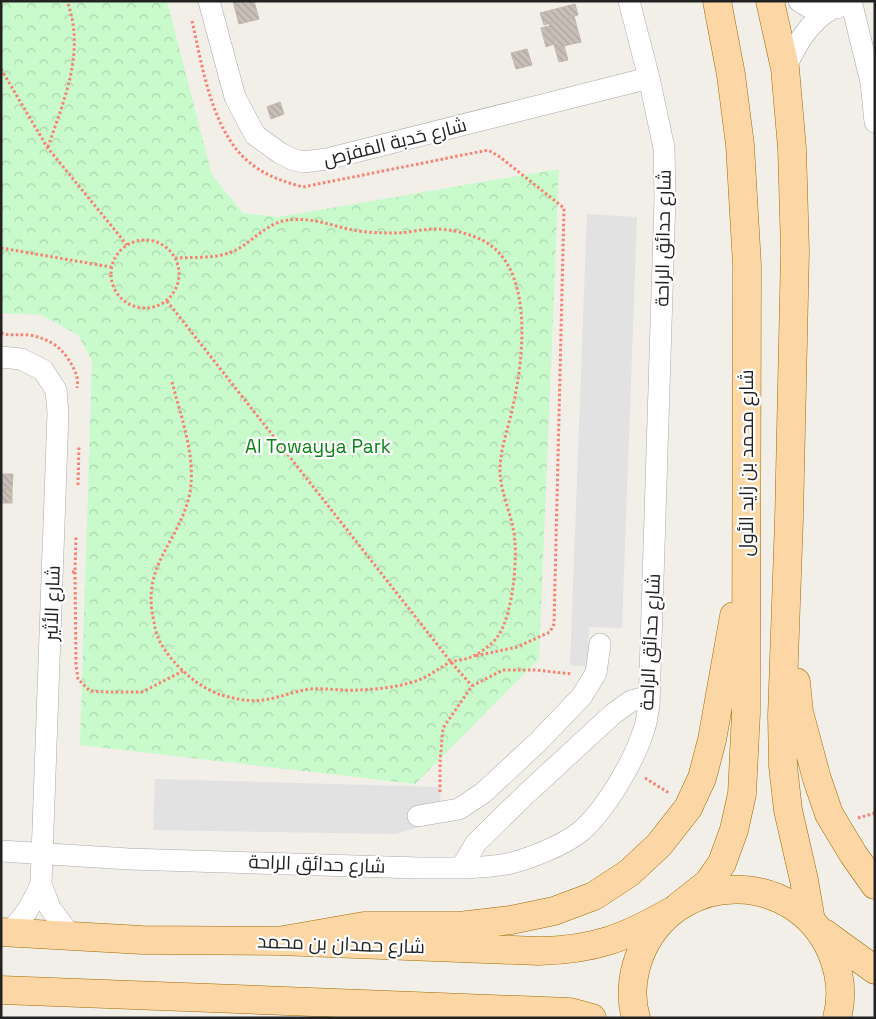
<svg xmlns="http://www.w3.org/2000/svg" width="876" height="1019" viewBox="0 0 876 1019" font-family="'Space Grotesk',Cairo,sans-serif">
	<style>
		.park { fill: url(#park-crowns) }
		.parking { fill: #e2e2e2 }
		.building { fill: url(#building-back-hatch); stroke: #c4b6ab }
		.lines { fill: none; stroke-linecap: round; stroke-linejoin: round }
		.minor-casing { stroke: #a9a9a9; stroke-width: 22 }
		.major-casing { stroke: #a06b00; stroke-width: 29 }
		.path { stroke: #fa8072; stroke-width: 3; stroke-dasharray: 2.5 2.5; stroke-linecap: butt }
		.minor { stroke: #fff; stroke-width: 21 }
		.major { stroke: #fcd6a4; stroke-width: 28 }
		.labels { text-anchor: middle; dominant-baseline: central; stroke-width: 4.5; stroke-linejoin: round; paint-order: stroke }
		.street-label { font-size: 19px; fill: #222; stroke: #fff }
		.park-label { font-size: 19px; fill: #0c8416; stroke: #fff }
	</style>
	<defs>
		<pattern id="park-crowns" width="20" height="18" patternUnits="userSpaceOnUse" patternTransform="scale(1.25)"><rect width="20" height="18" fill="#c8facc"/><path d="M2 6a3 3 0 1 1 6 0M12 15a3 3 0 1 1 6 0" fill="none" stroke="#acd6af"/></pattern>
		<pattern id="building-back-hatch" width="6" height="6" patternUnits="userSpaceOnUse" patternTransform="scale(1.25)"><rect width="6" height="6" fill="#c7bfb8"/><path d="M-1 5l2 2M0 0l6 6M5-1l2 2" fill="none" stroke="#aba49e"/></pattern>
	</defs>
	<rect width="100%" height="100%" fill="#f2efe9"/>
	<!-- park -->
	<path class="park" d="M1,1H167L212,175L243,213L278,217L559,169L539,659L415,784L80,745L92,361L78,335L42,315L1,313Z"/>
	<!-- parking -->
	<path class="parking" d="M587,214L637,217L622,628L589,627L587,667L570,665Z
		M155,779L441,787L439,821L396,834L153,830Z"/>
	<!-- building -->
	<path class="building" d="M233,1H254L259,19L239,24Z
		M575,4L578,15L544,25L540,13Z
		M574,16L581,42L555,48L549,23Z
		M549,26L554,44L546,47L541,28Z
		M564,46L568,60L559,62L555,48Z
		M527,49L532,65L516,69L511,53Z
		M280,102L284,114L271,119L267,107Z
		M1,474H13L12,489H1Z
		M1,489H12V503H1Z"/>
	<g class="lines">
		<defs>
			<path id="minor" d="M209,1L235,97L255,135L280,153L292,159L303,162L327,159L649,78
				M799,1L809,7L837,8
				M851,1L871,82L875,122
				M785,68C797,44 808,23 831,9
				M1,357L21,359L43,370L56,390L58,413L41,884C32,905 25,916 9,932
				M418,816L459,809L483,793L538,742L582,696L596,673L600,644
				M1,851L129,859L419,868C448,868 478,869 507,864C529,859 562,846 580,832C605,811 635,760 644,729C647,722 647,714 649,706L665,198L664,148L649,78L629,1
				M461,868L476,843L525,795L613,714L631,701L649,696
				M41,884L50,908L71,936"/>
			<path id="major" d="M770,1L785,68L792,148L795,251L789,519L782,716L783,766L788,810L804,880L811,921
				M796,682L799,712L817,779L829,814L853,854L875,885
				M679,906L708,883L722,863L734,830L742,794L746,713L747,265L740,145L731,75L717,1
				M1,932L142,940L278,941L539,951C594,950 625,938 672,911
				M824,933L875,970
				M278,941L364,926H459L511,920L554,911L594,896L629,873L659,845L688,808L702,778L712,740L734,616
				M1,990L570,1012L592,1018
				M636,1018C629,995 633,969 643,948C682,868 795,871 831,951C840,972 843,996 837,1018"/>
		</defs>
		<!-- minor casing -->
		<use href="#minor" class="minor-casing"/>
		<!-- major casing -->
		<use href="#major" class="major-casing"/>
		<!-- path -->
		<path class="path" d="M192,21C203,68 212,136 254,166C269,177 285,182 303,187L488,150L500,157L564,208L554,624L550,632L517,647L475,656
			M1,69L47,147L127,245
			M48,147C64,100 86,51 67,1
			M111 274a34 34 0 1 1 68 0a34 34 0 1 1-68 0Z
			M1,248L111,267
			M167,301L451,662L472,686
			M1,333C10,336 19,334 29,335C47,338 61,346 70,362C75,370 79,378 77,388
			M172,382C181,417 196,456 190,492C180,543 140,564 154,622C155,629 157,636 160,642C172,664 198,688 222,695C234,699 250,702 263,700C279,698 294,691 310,689C327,688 343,691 359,690C379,689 402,687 421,679C431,675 440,667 451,662C457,660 465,660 471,657C479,654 493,644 498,636C513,615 519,553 513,528C509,508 499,487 500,467C501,446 509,426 513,406C524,356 536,259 475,237C463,232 448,229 435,229C423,229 411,232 400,233C386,233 372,233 358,231C333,227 310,215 283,221C264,226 253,241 236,250C218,259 195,257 175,258
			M78,485L79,446
			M72,572H75L76,536
			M75,572L76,665L78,679L90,691L108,692H142L183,671
			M645,778L669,793
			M440,792V762L443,728L472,686L503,670H536L572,674
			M858,818L875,813"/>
		<!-- minor -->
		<use href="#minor" class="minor"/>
		<!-- major -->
		<use href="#major" class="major"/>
	</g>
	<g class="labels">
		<!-- street labels -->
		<g class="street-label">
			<text transform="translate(395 142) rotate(-14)">شارع حَدبة المَفرَص</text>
			<text transform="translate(663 238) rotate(-89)">شارع حدائق الراحة</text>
			<text transform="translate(746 463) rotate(-90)">شارع محمد بن زايد الأول</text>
			<text transform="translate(52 603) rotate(-88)">شارع الأثير</text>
			<text transform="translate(650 642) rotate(-87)">شارع حدائق الراحة</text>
			<text transform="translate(317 864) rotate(2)">شارع حدائق الراحة</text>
			<text transform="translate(341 944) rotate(2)">شارع حمدان بن محمد</text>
		</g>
		<!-- park labels -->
		<g class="park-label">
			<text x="318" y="446">Al Towayya Park</text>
		</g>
	</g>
	<!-- border -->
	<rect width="876" height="1019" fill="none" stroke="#222222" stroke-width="5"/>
</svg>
